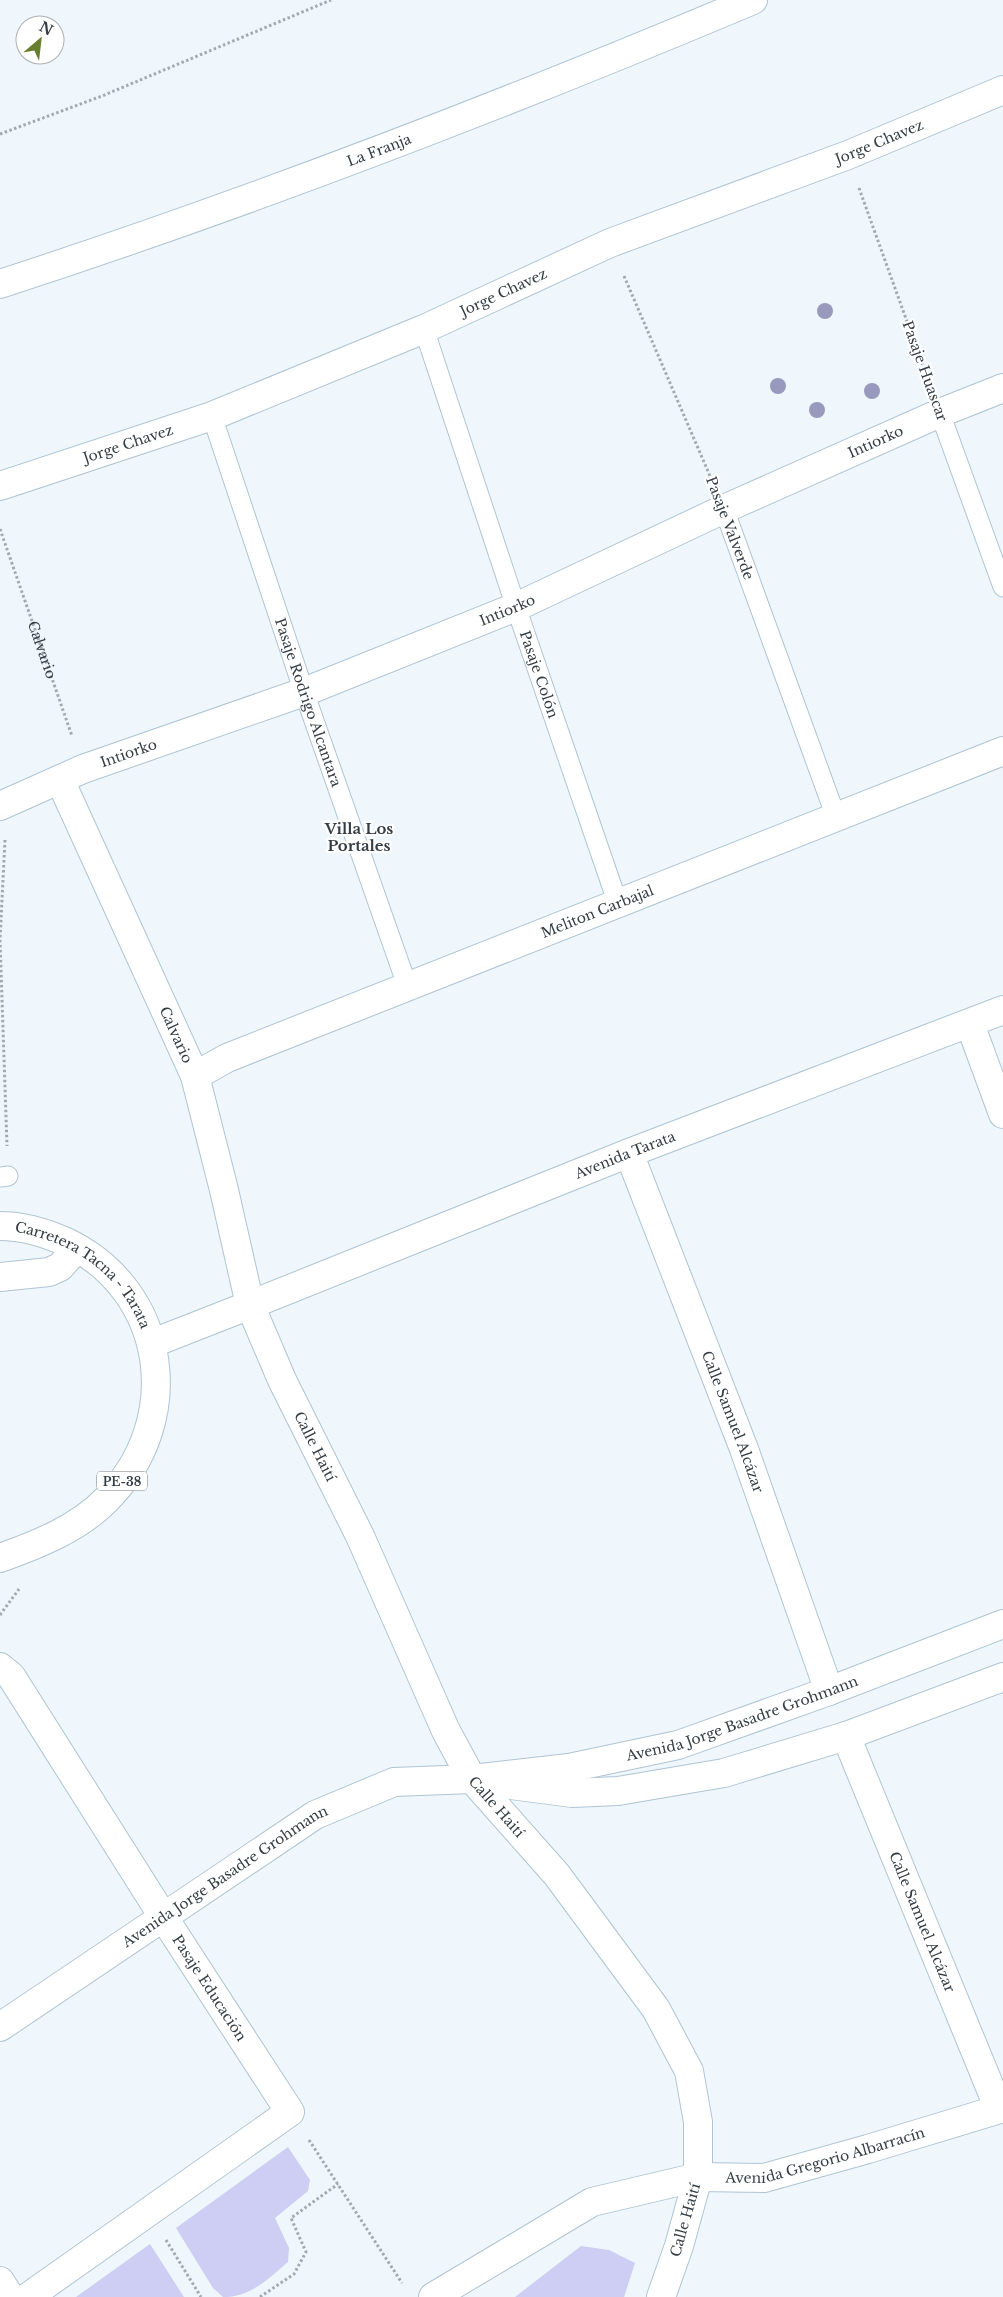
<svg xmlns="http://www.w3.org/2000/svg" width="1003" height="2297" viewBox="0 0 1003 2297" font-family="'Libre Baskerville',serif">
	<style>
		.green { fill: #cecdf3 }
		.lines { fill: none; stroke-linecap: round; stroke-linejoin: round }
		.lane-casing { stroke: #afc4d3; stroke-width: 21 }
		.street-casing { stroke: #afc4d3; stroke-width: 30 }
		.secondary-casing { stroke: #afc4d3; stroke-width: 30 }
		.highway-casing { stroke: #afc4d3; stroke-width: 30 }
		.path { stroke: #a2aab0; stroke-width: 3; stroke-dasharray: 2.5 2.5; stroke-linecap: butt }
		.lane { stroke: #fff; stroke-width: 19 }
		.street { stroke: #fff; stroke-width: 28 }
		.secondary { stroke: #fff; stroke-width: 28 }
		.highway { stroke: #fff; stroke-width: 28 }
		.tree { fill: #9899bc }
		.labels { text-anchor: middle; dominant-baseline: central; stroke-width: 4.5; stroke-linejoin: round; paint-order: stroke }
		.shield { fill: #fff; stroke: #72777c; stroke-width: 1 }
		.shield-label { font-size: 12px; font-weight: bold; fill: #353d44 }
		.street-label { font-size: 14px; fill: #353d44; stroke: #fff }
		.neighbourhood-label { font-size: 15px; font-weight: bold; fill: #353d44; stroke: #fff }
	</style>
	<rect width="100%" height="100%" fill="#eff7fd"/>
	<!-- green -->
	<path class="green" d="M288,2147L310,2180L308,2191L275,2218L289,2248L288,2262C268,2279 251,2297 223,2297L213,2288L176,2228Z
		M150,2244L184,2297H76Z
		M581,2246L609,2250L635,2263L624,2297H515Z"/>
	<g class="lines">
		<defs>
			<g id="lane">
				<path id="s2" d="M424,329L516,607L618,904"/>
				<path d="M940,413L1003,587"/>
				<path id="s3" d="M212,416L304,692L408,988"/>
				<path d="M724,509L836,817"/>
				<path d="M0,1177L8,1176"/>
			</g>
			<g id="street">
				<path id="s4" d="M0,284C255,201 506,104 753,0"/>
				<path id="s5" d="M0,486L212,416L424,329L610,243L848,155L1003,90"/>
				<path id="s6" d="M60,780L195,1076L224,1190L250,1305L629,1153L1003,1010"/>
				<path id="s7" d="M0,806L83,769L304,692L516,607L724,509L940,413L1003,388"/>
				<path d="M970,1024L1003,1114"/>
				<path id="s8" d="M195,1076L227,1058L1003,751"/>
				<path id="s9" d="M629,1153L744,1449L829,1691"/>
				<path d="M0,1277L49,1272L60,1267L77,1248"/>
				<path id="s10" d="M0,1667L11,1676L164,1918L290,2112L28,2297"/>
				<path id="s11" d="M846,1736L999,2109"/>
				<path id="s12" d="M472,1779L569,1768L678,1745L829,1691L1003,1624"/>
				<path d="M511,1785L572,1793L618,1791L724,1773L846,1736L1003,1677"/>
				<path d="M0,2281L10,2297"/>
				<path d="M433,2297L592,2202L698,2177"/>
			</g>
			<g id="secondary">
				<path id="s13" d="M153,1343L250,1305L282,1380L360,1536L446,1731L472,1779L557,1875L656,2009L689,2071L698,2122V2177L679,2246L661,2297"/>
				<path id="s14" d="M0,2027L315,1815L394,1782L472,1779"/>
				<path id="s15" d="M698,2177L764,2178L868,2149L1003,2108"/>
			</g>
			<g id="highway">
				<path id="s16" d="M0,1226C22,1226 46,1233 66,1242C169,1291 185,1422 106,1500C79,1528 37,1545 0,1558"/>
			</g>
		</defs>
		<!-- lane casing -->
		<use href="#lane" class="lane-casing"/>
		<!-- street casing -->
		<use href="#street" class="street-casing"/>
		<!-- secondary casing -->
		<use href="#secondary" class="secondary-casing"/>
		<!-- highway casing -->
		<use href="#highway" class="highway-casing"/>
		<!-- path -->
		<g class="path">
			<path d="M0,134L102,96L331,0"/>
			<path d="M859,188L928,380"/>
			<path d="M624,276L710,476"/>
			<path id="s1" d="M0,529L72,736"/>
			<path d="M5,840L0,940L7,1146"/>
			<path d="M0,1615L19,1589"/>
			<path d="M309,2140L402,2283"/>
			<path d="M166,2240L201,2297"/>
			<path d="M260,2297L294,2274L306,2252L291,2218L338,2184"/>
		</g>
		<!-- lane -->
		<use href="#lane" class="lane"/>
		<!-- street -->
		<use href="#street" class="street"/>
		<!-- secondary -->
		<use href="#secondary" class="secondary"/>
		<!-- highway -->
		<use href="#highway" class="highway"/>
	</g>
	<!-- trees -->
	<g class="tree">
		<circle cx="825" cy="311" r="8"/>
		<circle cx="778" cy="386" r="8"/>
		<circle cx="872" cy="391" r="8"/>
		<circle cx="817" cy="410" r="8"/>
	</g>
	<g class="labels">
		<!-- shield labels -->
		<rect class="shield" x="97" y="1471.5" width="50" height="19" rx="4"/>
		<g class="shield-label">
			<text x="122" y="1481">PE-38</text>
		</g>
		<!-- street labels -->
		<g class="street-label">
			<text stroke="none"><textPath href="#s5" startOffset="945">Jorge Chavez</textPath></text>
			<text stroke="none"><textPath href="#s4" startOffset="402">La Franja</textPath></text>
			<text stroke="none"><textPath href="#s5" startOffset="540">Jorge Chavez</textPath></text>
			<text transform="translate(925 371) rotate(70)">Pasaje Huascar</text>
			<text stroke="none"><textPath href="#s7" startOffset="949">Intiorko</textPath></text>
			<text stroke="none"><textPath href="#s5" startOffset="135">Jorge Chavez</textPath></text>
			<text transform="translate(730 528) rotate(69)">Pasaje Valverde</text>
			<text stroke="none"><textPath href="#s7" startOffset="544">Intiorko</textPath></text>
			<text stroke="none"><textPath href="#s1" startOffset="128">Calvario</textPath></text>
			<text stroke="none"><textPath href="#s2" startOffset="364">Pasaje Colón</textPath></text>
			<text stroke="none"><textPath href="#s3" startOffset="302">Pasaje Rodrigo Alcantara</textPath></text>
			<text stroke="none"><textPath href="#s7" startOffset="139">Intiorko</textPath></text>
			<text stroke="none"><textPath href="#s8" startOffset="435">Meliton Carbajal</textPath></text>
			<text stroke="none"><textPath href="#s6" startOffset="280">Calvario</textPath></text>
			<text stroke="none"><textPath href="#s6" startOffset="965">Avenida Tarata</textPath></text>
			<text stroke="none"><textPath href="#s16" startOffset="102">Carretera Tacna - Tarata</textPath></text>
			<text stroke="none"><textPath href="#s9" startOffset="288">Calle Samuel Alcázar</textPath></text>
			<text stroke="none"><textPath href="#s13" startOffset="260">Calle Haití</textPath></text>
			<text stroke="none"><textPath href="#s12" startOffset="278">Avenida Jorge Basadre Grohmann</textPath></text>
			<text stroke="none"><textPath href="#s13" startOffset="665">Calle Haití</textPath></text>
			<text stroke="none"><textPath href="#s14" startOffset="271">Avenida Jorge Basadre Grohmann</textPath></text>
			<text stroke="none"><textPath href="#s11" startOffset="201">Calle Samuel Alcázar</textPath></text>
			<text stroke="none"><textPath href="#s10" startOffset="384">Pasaje Educación</textPath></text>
			<text stroke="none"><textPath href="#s15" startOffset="130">Avenida Gregorio Albarracín</textPath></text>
			<text transform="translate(685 2220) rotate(-74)">Calle Haití</text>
		</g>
		<!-- neighbourhood labels -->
		<g class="neighbourhood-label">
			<text x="359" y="828">Villa Los<tspan x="359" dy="17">Portales</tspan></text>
		</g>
	</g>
	<!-- north arrow -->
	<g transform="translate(40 40) rotate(28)"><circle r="24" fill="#ffffff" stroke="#aeb1b4"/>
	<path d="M0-4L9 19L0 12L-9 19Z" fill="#687f30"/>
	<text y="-8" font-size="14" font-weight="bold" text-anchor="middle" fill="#353d44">N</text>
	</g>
</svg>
